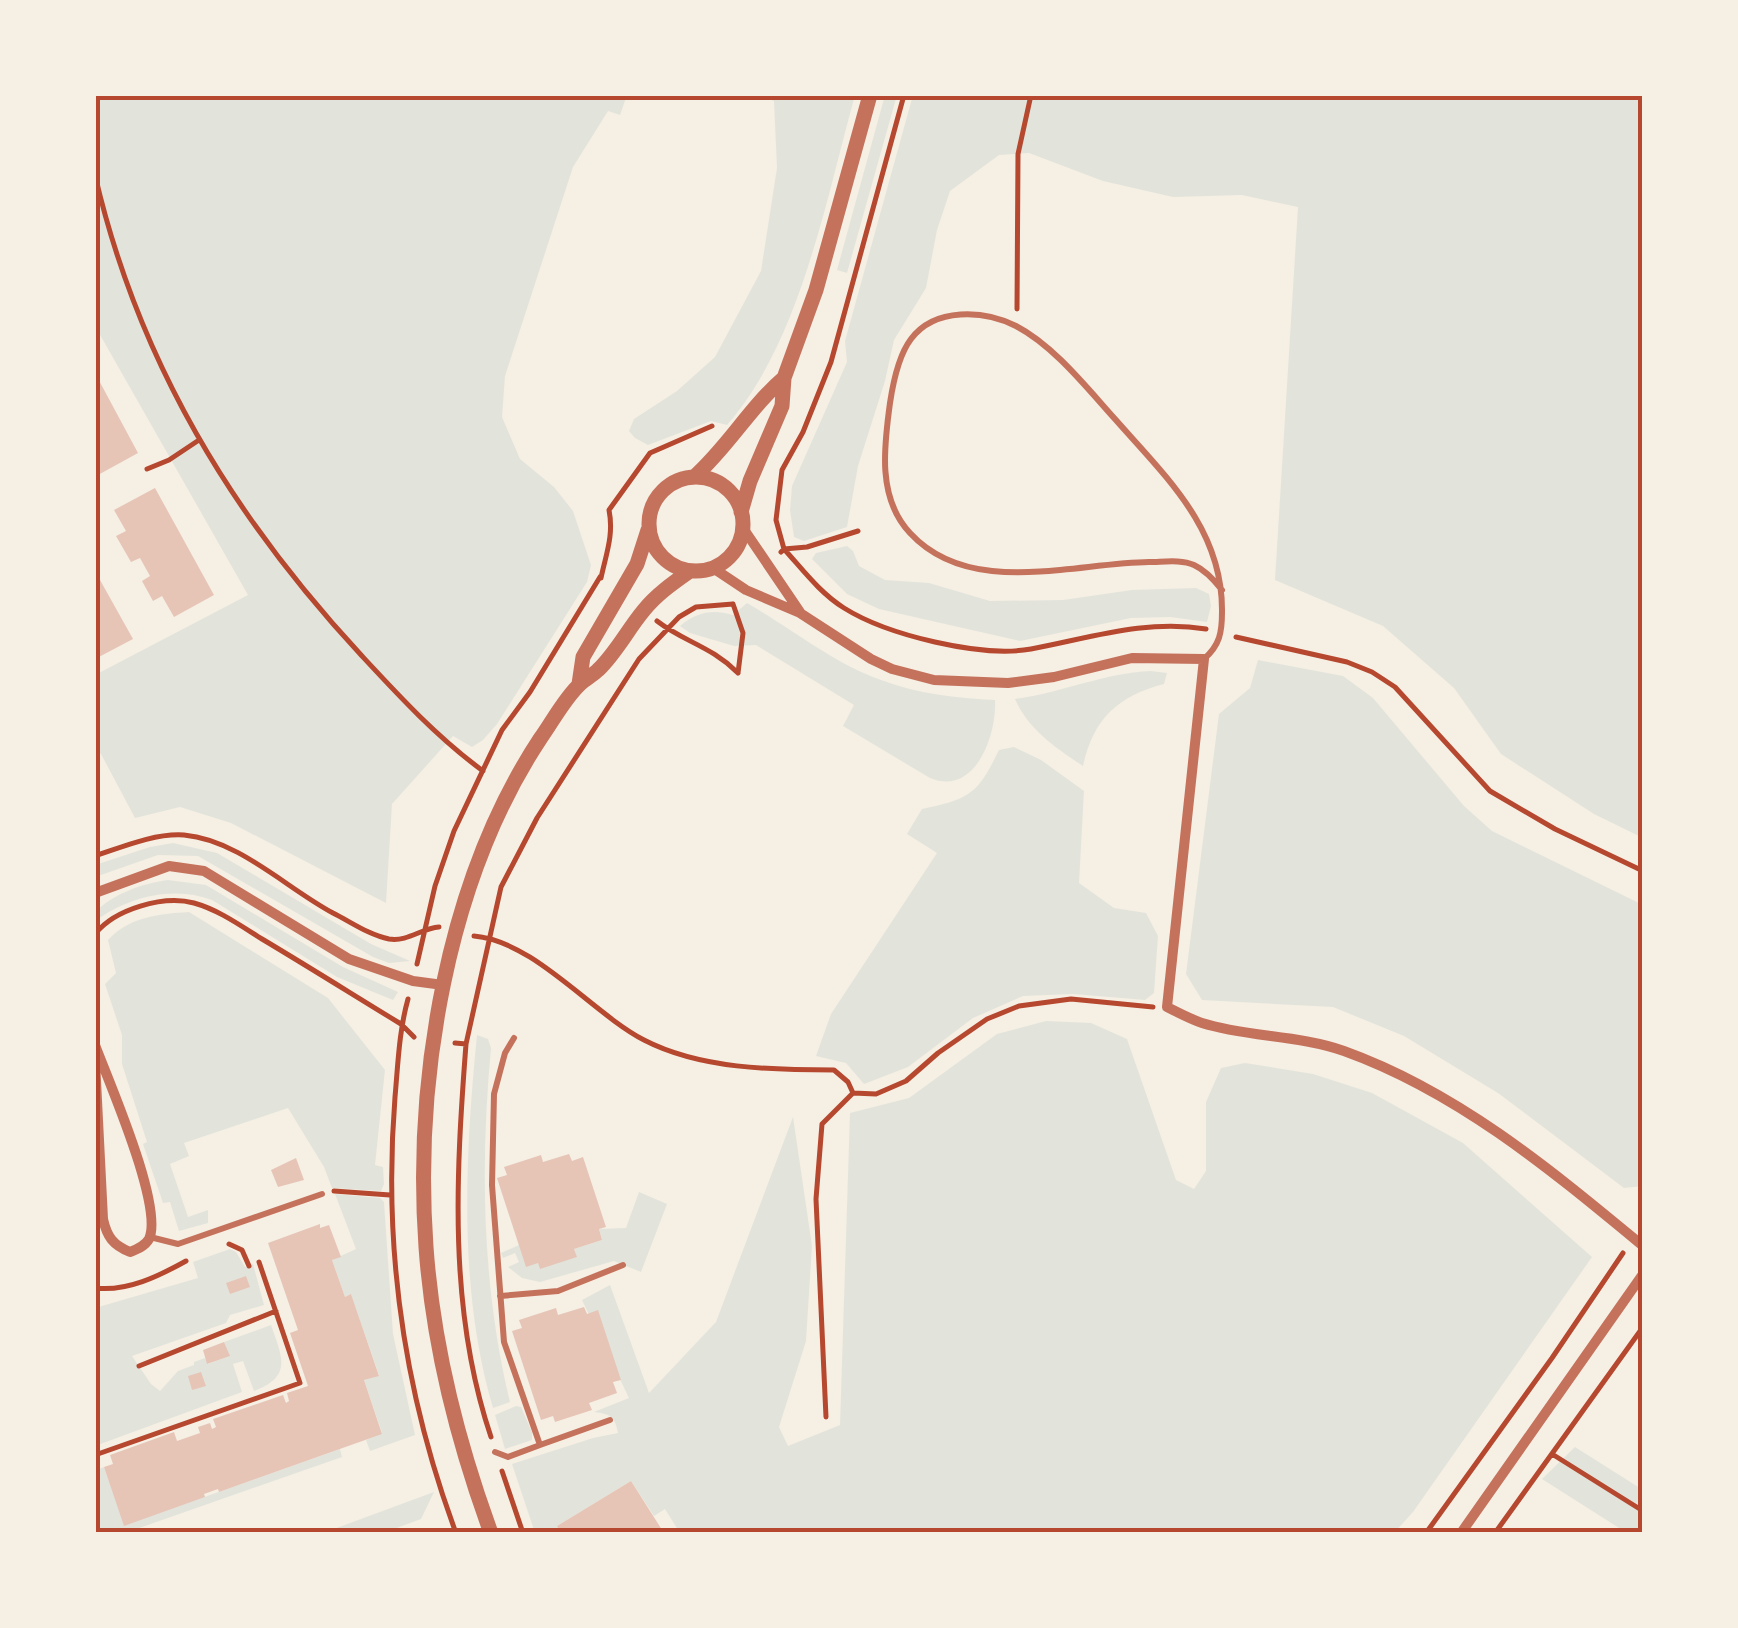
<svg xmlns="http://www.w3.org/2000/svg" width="1738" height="1628" viewBox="0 0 1738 1628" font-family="Literata,serif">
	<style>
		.green { fill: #e2e4dc }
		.building { fill: #e6c5b7 }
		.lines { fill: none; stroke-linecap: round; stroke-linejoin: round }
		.path { stroke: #b5482f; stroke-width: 5 }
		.service { stroke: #c5725c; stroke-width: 6 }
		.minor { stroke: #c5725c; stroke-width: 10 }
		.tertiary { stroke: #c5725c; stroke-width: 15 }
		.neatline { fill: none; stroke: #b5482f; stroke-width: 4 }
	</style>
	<rect width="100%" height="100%" fill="#f6efe4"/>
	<!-- green -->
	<path class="green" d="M95,95H627L620,115L608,111L573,167L505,376L502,417L520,459L554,487L573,511L591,565L587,582L497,724L483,740L472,747L453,736L392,804L386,903L231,823L180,807L135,818L101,754L95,751V675L248,595L95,326Z
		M758,95H855C826,200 800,342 727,425L711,421L648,445L635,438L629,431L634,419L677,391L715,357L761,271L777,168L774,101Z
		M885,95H897L847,273L837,270Z
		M913,95H1643V838L1594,814L1501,754L1454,688L1383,626L1275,580L1298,207L1242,195L1173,197L1103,181L1029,153L999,155L950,191L937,230L926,288L894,340L885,381L858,466L847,527L804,541L794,537L790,510L792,486L847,362L845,341Z
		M847,546L853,551L859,566L885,580L929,583L990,601L1063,600L1132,590L1196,588L1209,594L1211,606L1207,622L1170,617L1131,618L1020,641L879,609L847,594L812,559L816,553Z
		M747,603C791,628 833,663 881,680C918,694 956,698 995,700C997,735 975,797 930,778L843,726L854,705L756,645L734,646L690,633L680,626C697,612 712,609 733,615Z
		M1258,660L1343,676L1373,698L1464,806L1492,831L1643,905V1186L1624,1188L1498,1093L1404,1036L1333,1007L1202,1000L1186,974L1219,714L1250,688Z
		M1151,671L1167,673L1164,684C1118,696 1093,719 1083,766C1055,747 1029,730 1015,699C1061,693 1104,673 1151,671Z
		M1014,747L1041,760L1084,791L1079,883L1114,908L1146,913L1158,936L1154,993L1145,1000L1073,994L1023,996L973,1018L908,1067L864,1084L846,1063L816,1056L831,1014L937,853L907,834L922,809C971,799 978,793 999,750Z
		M173,843L217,853L371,944L410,961L389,963L373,957L198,856L158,855L95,877V865L150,847Z
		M168,880L206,885L343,967L398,992L393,1000L337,977L212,900C173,885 128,897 95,921V912C115,893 141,884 168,880Z
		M189,912L328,998L385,1070L375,1165L383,1167L384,1184L381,1191L332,1188L324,1167L288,1108L184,1143L189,1156L170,1164L188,1217L208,1210V1223L179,1231L170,1202L163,1203L143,1144L147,1142L122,1064V1035L105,984L116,973L108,940C129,917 158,914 189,912Z
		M1046,1021L1091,1023L1127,1039L1176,1180L1194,1189L1206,1171V1102L1221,1068L1245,1063L1313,1074L1372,1093L1463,1143L1592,1257L1413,1512L1394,1533H680L665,1509L654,1516L631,1481L557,1526L561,1533H535L512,1464L593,1438L618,1433C615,1417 611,1414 594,1412L629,1398L582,1300L610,1285L649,1393L716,1322L793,1117L812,1246L806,1341L779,1427L788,1446L840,1425L850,1113L909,1098L997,1034Z
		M477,1035L488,1039L491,1048C480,1166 482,1287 510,1402L493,1408C458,1290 465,1156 477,1035Z
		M639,1192L667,1204L641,1272L614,1261L540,1282L522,1278L508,1267L519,1262L515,1253L503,1258L501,1253L519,1245L538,1263L576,1256L574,1249L602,1240L599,1229L626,1228Z
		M335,1194L380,1198L384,1202L393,1334L415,1435L370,1451L366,1440L382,1433L364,1380L379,1375L351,1295L345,1297L332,1260L356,1249Z
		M230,1249L236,1252L245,1267L253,1264L264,1305L230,1315L226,1323L132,1356L151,1384L160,1391L178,1371L194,1365V1362L205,1358L208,1364L229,1356L224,1342L271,1325C282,1357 293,1376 254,1391L243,1361L233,1364L242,1392L95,1446V1308L198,1278L193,1262Z
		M516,1406L521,1407L532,1432V1440L505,1449L495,1415Z
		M1575,1447L1643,1490V1533H1627L1542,1479Z
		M340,1449L342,1457L125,1533H95V1466L98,1465L96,1470L104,1467L125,1525Z
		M434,1492L421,1519L383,1533H323Z"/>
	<!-- building -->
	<path class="building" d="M95,373L138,453L98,475L95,469Z
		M155,488L214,595L174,617L162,596L153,601L142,581L150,576L140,558L131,562L116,536L126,531L114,510Z
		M95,571L133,639L95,659Z
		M569,1154L572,1161L583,1157L606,1227L599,1229L602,1240L574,1249L577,1257L540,1269L538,1263L526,1267L497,1178L507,1175L504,1167L541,1155L543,1162Z
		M296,1158L304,1180L278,1187L271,1170Z
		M320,1224V1228L329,1225L341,1257L332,1260L345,1297L351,1294L379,1376L364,1380L382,1434L219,1492L218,1489L204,1494L205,1497L124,1526L104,1467L113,1464L110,1455L174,1432L177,1441L200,1433L198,1427L210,1423L212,1429L216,1427L213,1419L283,1395L286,1403L289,1401L287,1393L308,1386L290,1333L298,1330L268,1243Z
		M246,1276L250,1287L230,1294L226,1283Z
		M584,1307L587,1314L598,1310L621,1380L613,1382L617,1393L589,1403L592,1410L555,1422L553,1416L541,1420L512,1331L522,1328L519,1320L556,1308L558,1315Z
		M224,1342L230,1356L207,1364L203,1350Z
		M201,1372L206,1386L192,1390L188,1376Z
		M631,1481L664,1533H561L557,1526Z"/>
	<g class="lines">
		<!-- path -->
		<path class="path" d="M95,175C138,361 232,516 362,656C400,697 437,737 483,771
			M1017,309L1018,154L1031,95
			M147,469L169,460L199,440
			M784,549C803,570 820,593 844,608C887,635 981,658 1031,649C1090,638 1146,619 1206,629
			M784,549L807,547L858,531
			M781,552L784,549L776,520L782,470L803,432L831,362L904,95
			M601,578C606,554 614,535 609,510L650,453L712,426
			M733,604L743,633L738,673
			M657,621C684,642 711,646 738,673
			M1236,637L1347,662L1372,672L1395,687L1490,791L1555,829L1643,871
			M95,856C122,847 155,833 184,835C239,840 286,888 333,913C351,922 369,935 389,939C408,942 422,928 439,927
			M95,934C115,909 163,895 194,903C219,910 241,926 262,939C309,967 355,996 401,1024L414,1037
			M474,936C534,941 592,1013 644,1040C700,1069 772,1070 834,1070L848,1082L853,1093
			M417,964L435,886L454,831L502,730L530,692L600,577
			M408,999C399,1031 398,1064 395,1097C383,1246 404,1393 456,1533
			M455,1043L466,1044L501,887L537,818L639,659L679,617L696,607L733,604
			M466,1044C456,1175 448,1310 491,1437
			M853,1093L876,1094L906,1081L938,1053L987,1019L1019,1006L1071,999L1153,1007
			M334,1191L390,1195
			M229,1244L242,1250L249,1266
			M95,1288C127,1292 159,1276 186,1261
			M139,1366L276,1311
			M826,1417L816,1199L822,1124L853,1093
			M1552,1454L1643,1511
			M95,1455L300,1383L259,1262
			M502,1471L523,1533
			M1426,1533L1552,1358L1623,1253
			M1495,1533L1643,1327"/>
		<!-- service -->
		<path class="service" d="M1204,659C1220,645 1222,632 1222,612C1223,529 1166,477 1115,419C1087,388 1053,345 1016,326C984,310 935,307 911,339C898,356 893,383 890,403C884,446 877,498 910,533C970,598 1072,563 1149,562C1163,562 1181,559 1194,565C1205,570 1215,581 1222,590
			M150,1237L178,1244L322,1194
			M500,1296L558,1291L623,1265
			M540,1445L610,1420
			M495,1452L508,1457L540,1445L504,1342L492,1185L494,1094L505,1053L514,1038"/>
		<!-- minor -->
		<path class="minor" d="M743,528L800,612
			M713,568L746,590L800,613L871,659L892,669L934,680L1008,683L1054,677L1132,658L1204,659L1167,1007C1179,1013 1190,1019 1202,1023C1246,1037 1299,1035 1344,1051C1458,1092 1551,1170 1643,1246
			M95,893L169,866L204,871L349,959L413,981L443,985
			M95,1045C108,1080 164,1207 149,1239C145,1246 138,1249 130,1252C113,1245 107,1237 103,1219L95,1061
			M1461,1533L1643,1274"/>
		<!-- tertiary -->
		<path class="tertiary" d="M694,477C728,447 750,407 784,378
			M649 524a47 47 0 1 1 94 0a47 47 0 1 1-94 0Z
			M741,512L750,481L782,406L784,378L816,290L870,95
			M579,684L583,657L637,564L648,530
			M491,1533C457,1440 433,1345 426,1247C414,1079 447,880 540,739C553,721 564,699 580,684C585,679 593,675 598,670C616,653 628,629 644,610C657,594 673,583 690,571"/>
	</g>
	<!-- border -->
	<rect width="1738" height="1628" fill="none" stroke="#f6efe4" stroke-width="195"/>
	<rect x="98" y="98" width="1542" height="1432" class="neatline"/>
</svg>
